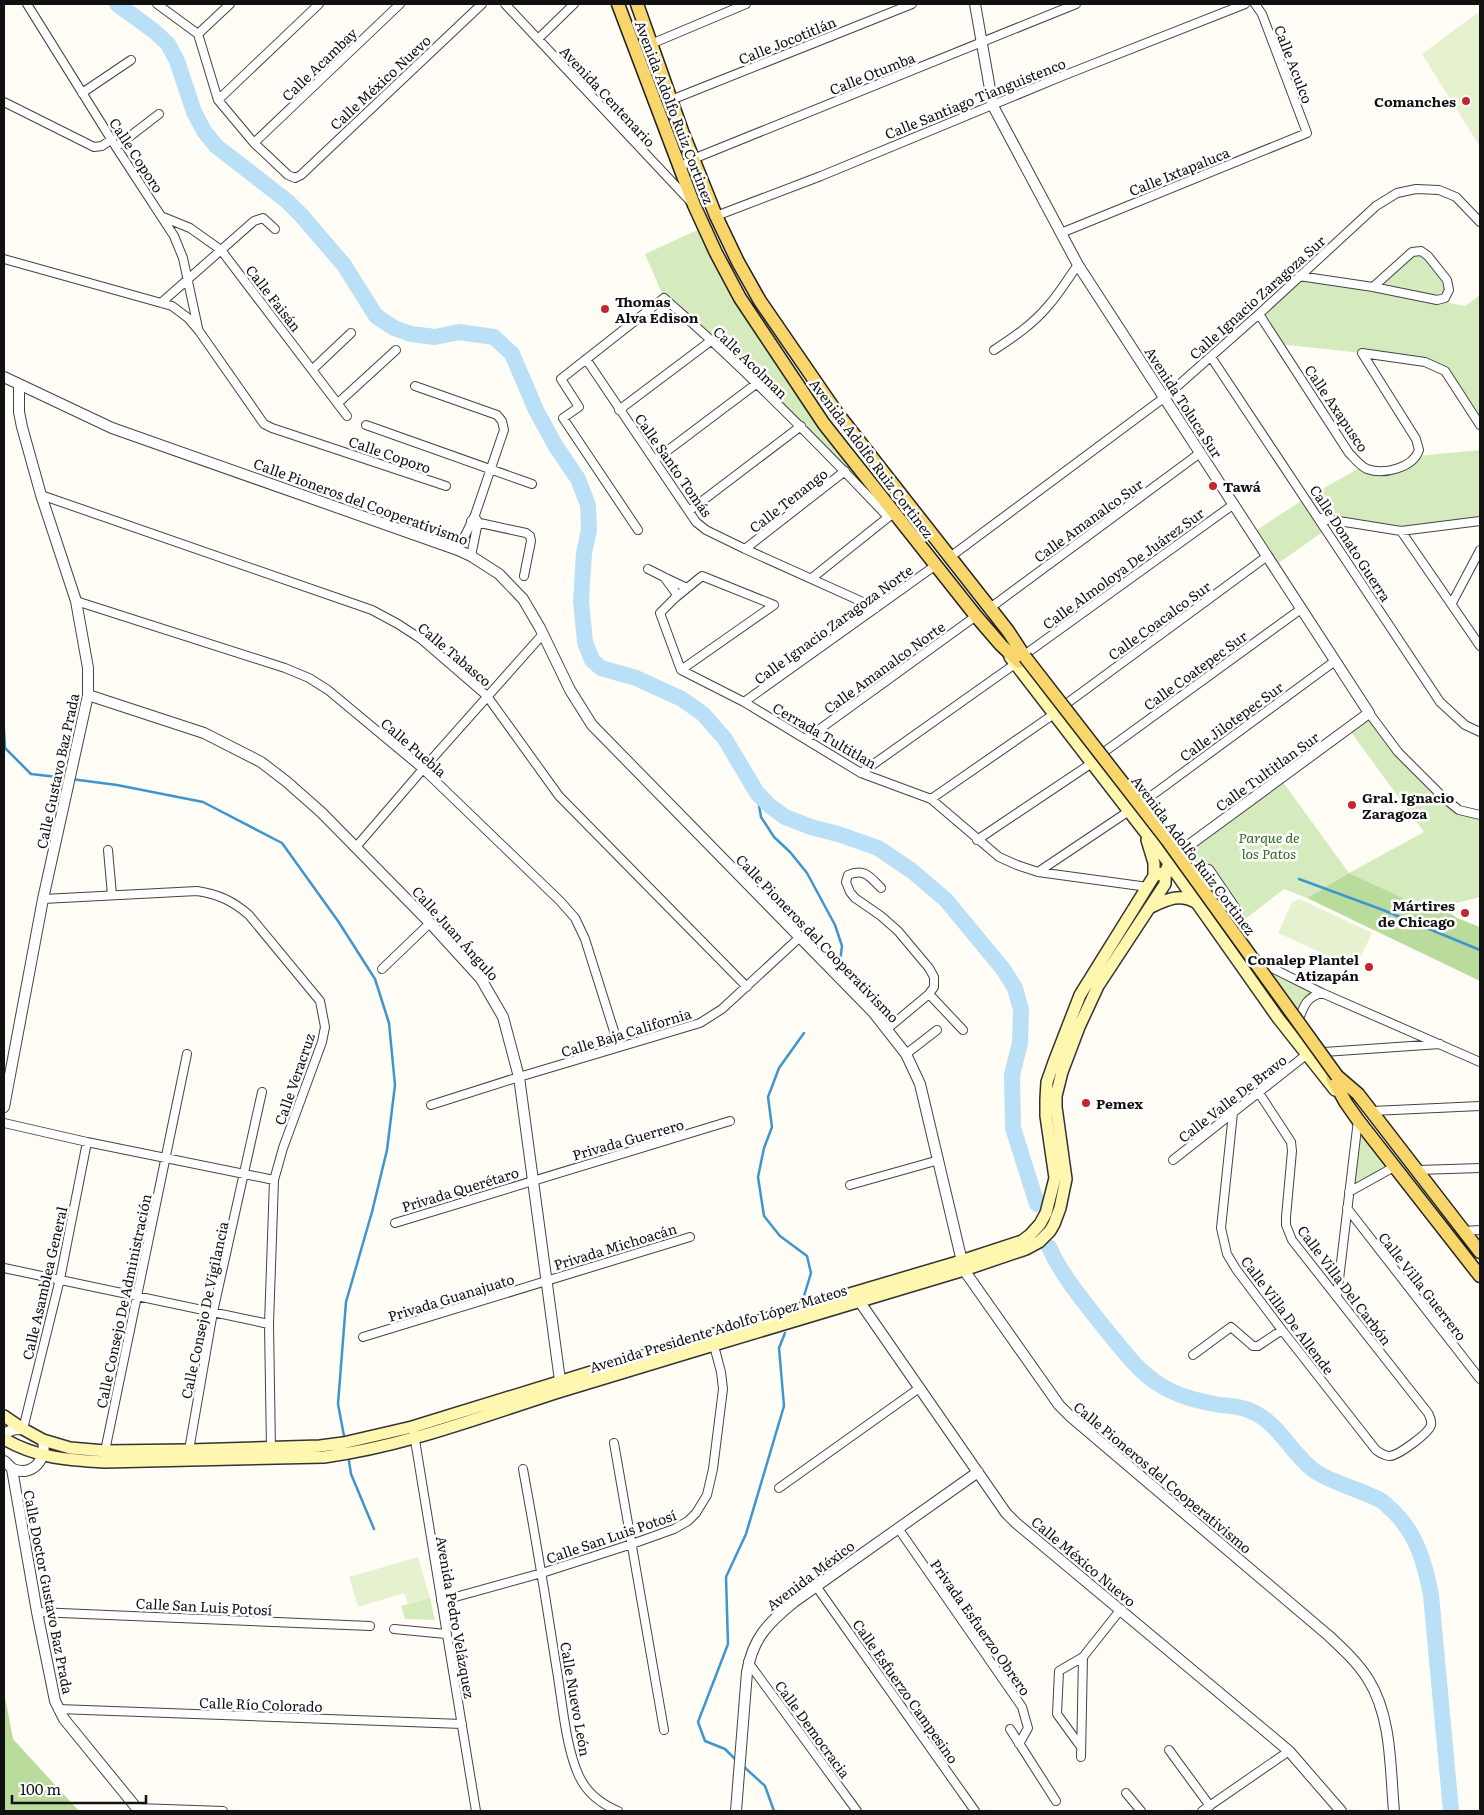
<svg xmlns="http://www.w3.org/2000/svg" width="1484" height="1815" viewBox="0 0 1484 1815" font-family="Literata,serif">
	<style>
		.green { fill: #d5ebbd }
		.forest { fill: #b9dc9c }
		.pitch { fill: #e6f2cf }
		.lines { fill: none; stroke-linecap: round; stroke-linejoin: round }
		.stream { stroke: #3f96cf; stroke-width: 2.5 }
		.river { stroke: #b9e0f7; stroke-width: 16 }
		.minor-casing { stroke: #444; stroke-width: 10 }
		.tertiary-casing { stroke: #444; stroke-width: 12 }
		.secondary-casing { stroke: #333; stroke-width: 14 }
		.primary-casing { stroke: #222; stroke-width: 15 }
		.minor { stroke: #fff; stroke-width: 8 }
		.tertiary { stroke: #fff; stroke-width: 10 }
		.secondary { stroke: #fff6b0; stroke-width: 11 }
		.primary { stroke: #f9d66b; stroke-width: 12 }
		.primary-bridge-casing { stroke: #222; stroke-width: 15; stroke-linecap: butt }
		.primary-bridge { stroke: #f9d66b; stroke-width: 12 }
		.poi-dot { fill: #c4262e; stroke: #fff; stroke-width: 2 }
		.labels { text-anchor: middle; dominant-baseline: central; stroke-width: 5; stroke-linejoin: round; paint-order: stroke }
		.street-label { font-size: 14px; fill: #111; stroke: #fff }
		.poi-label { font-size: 14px; font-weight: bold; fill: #111; stroke: #fff; text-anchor: start }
		.park-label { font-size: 14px; font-style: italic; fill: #2f6b1f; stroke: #fff }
	</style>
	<rect width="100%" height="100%" fill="#fffdf5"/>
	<!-- green -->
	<path class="green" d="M704,227L716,253L888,517L664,298L645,254Z
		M1412,252L1428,256L1449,290L1439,301L1465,306L1480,295V413L1477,420L1445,371L1435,365L1362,353L1278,344L1259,314L1299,276L1373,287Z
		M1480,450V521L1401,531L1320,518L1327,529L1273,567L1252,533L1306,498L1363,466L1388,470L1417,456Z
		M1369,713L1398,752L1459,810L1480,815V897L1442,907L1414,903L1349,873L1307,898L1284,889L1244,920L1197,874L1181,851L1280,778L1349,873L1424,832L1348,728Z
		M1260,962L1322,993L1313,996L1299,1019Z
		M1358,1120L1394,1167L1349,1192Z
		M430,1598L435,1620L405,1619L401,1606Z"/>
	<!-- forest -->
	<path class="forest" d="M1349,873L1414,903L1442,907L1457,918L1480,927V981L1307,898Z
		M4,1692L13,1739L79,1811H4Z"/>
	<!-- pitch -->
	<path class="pitch" d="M1480,11V147L1422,54Z
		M1300,899L1372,933L1360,958L1357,957L1353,967L1278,933L1292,902Z
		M418,1557L430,1598L408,1604L404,1593L358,1607L349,1577Z"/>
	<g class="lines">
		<!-- stream -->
		<path class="stream" d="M4,730L5,748L31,774L66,778
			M71,779L117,785L203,802L282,843L338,921L375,979L389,1023L395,1085L387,1150L372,1212L346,1302L338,1404L344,1436
			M757,793L761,817L774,837L790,852L807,873L835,925L842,946L840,962
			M1299,879L1383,910L1480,950
			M804,1033L779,1068L768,1097L772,1127L764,1148L758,1177L764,1216L780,1236L807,1256L811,1273L804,1296
			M349,1461L351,1474L374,1529
			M737,1761L725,1749L705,1741L698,1722L728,1644L726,1577L746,1534L784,1406L779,1348L785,1333
			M743,1766L765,1786L774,1811"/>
		<!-- river -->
		<path class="river" d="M117,4L154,31L168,44L177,61L194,112L204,131L216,146L287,201L301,215L344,265L376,316L394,328L411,334L435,337L459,332L494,337L512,354L536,410L555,445L578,479L588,505L589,530L584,553L581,601L585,642L592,660L601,668L636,678L682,699L703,714L725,739L757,793L770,806L785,817L811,827L838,834L878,848L912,871L946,900L1003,969L1015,988L1021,1010L1020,1043L1012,1075L1013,1128L1037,1204
			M1049,1247C1063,1278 1086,1304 1107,1331C1122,1349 1137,1370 1157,1383C1176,1396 1198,1401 1220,1405C1233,1406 1245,1407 1257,1414C1281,1427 1293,1456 1316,1472C1336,1484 1358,1489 1378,1499C1384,1501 1388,1507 1393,1511C1417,1534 1425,1564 1431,1595L1451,1811"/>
		<defs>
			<path id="minor" d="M27,4L116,147L174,236L183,258L198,328
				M157,4L198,34L218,100L254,143L288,175L295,178L301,175L482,4
				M505,4L690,201
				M198,34L230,4
				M538,39L574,4
				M651,44L746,4
				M82,93L131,60
				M218,100L319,4
				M671,100L912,4
				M4,102L94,147L102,146L112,139
				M254,143L400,4
				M116,147L159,114
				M679,168L693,159L1076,4
				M716,216L821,176L1065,75L1245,4
				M163,217L190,228L221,250L347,416
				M1061,233L1307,133L1262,14L1255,4
				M4,259L172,306L188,318L199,331L264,424L272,428L446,486
				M1299,276L1373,287L1437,300L1445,298L1449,290L1447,280L1428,256L1421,251L1412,252L1373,287
				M161,303L254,221L263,218L275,229
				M1259,314L1349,453C1354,458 1360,466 1367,469C1384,475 1413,468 1419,450L1416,439L1362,353L1425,362L1445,371L1480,425
				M994,350C1014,337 1033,324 1048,306C1059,294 1068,278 1078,265
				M1211,357L1440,702L1465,725L1480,732
				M586,359L696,522L706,530L745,549L876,608
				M313,369L351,333
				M415,386L497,415L502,421L504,430L475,515L458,550
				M338,403L396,350
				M619,410L712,340
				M366,425L532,484
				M655,460L756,384
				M41,495L372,610L398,624L421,639L487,696L559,796L747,987
				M689,511L801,426
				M1320,518L1401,531L1480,521
				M471,521L526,533L530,536L531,541L524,576
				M638,530L563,418L579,407L561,379L664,298C743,367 816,441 888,517
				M1401,531L1480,646
				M745,549L845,471
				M471,556L478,522L477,520
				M950,557L1165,397L1259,314L1376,206L1397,193L1416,189L1439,190L1456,197L1480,222
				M648,569L664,577L676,593L675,598
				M666,578L687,588
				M812,578L891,515
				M76,601L285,668L309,678L328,690L423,769L560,901L575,918L585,939L619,1047
				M1452,603L1480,550
				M774,605L702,576L675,598L660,613L681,670L744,702L861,773L931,799L999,857L1017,865L1038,872L1148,887
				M990,608L1200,453
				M1027,653L1234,504
				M681,670L774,605
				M744,702L936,565
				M1066,704L1266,557
				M1369,713L1398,752L1444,798L1459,810L1480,815
				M806,739L976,616
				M1104,752L1301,609
				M861,773L1015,664
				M931,799L1054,714
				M1143,802L1335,661
				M977,840L1092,763
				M356,847L423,769L543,634
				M108,850L112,895
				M1190,864L1209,869L1235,907V927
				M1038,872L1129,811
				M881,888C870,877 865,868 848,875L846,882L850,892L855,898L881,916L898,931L929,968L934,977V987L929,994L887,1029
				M43,899L197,891C218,894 233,901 249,915L320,1001L325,1027L322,1042L283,1148L274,1180L269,1324L271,1450
				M1260,962L1322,993L1480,1062
				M382,969L430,923
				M929,994L963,1030
				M1299,1019C1304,1005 1307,997 1322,993
				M1324,1052L1440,1044
				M906,1054L937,1030
				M431,1105L519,1077L700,1023L722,1009L800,937
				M1372,1111L1480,1106
				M1233,1113L1221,1228L1227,1254L1236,1269L1282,1330L1376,1450C1380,1453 1384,1456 1390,1456C1399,1455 1429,1433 1431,1425C1432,1420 1430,1417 1428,1413L1292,1240L1286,1225V1217L1292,1151L1291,1142L1259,1093
				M4,1123L87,1142L274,1180
				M1173,1160L1306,1055
				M1418,1170L1480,1168
				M850,1185L939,1160
				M1349,1192L1394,1167
				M1347,1208L1480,1379
				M395,1223L730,1121
				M1464,1231L1480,1230
				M4,1268L269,1324
				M1337,1296L1358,1120
				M363,1337L690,1237
				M1193,1355L1231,1327L1253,1346H1258L1282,1330
				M23,1429L60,1279L87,1142
				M414,1434L476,1811
				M614,1443L664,1730
				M189,1450L213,1312L262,1092
				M105,1451L187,1054
				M523,1469C535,1534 546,1599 556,1665C562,1698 565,1746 579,1776C587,1793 601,1804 618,1811
				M779,1488L918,1389
				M898,1528L1022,1707L1028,1728L1019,1744
				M816,1586L975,1811
				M441,1601L542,1573L632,1544L674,1529L688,1521L696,1513L707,1495L713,1469L723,1389L721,1372L713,1342
				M37,1612L370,1626
				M394,1629L446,1634
				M748,1662L857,1811
				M58,1709L462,1724
				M1010,1729L1056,1801
				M1081,1747L1057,1714L1059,1671L1083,1657L1121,1609
				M1169,1750L1210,1806
				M1081,1757L1083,1657
				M1126,1793L1141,1811
				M137,1808L223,1811
				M1202,1811L1289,1751"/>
			<path id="tertiary" d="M975,4L993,106L1078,265L1369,713L1181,851
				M4,377L112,428L458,550L471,556L499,574L523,599L540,628L570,690L592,725L873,1012L906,1054L920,1084L964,1270L1059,1405L1071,1417L1329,1636C1343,1649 1358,1663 1368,1679C1392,1717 1390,1768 1394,1811
				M88,695L204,733L261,762L287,782L322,813L430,923L481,979L503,1017L519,1077L561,1388
				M4,1107L43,899L88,695V668L76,601L41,495L22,427L19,412V385
				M855,1295L1006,1513L1016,1523L1289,1751L1341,1811
				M4,1436C9,1429 14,1429 23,1429
				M4,1461C7,1463 10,1467 13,1469C33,1477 47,1459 43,1440
				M12,1469L37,1612L55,1701L64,1719L139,1811
				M736,1811L747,1672C753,1638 768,1623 794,1602L978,1472"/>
			<path id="secondary" d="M1010,657L1168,862L1278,1018L1335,1090
				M1147,840L1154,863V876
				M1151,907C1168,899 1180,893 1197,903
				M4,1416L23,1429L43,1440L70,1448L105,1451L189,1450L320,1446L343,1443L412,1427L711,1335L961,1261L1022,1241L1030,1235L1040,1224L1046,1213L1055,1178L1046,1116V1099L1047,1082L1054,1062L1080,995L1154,876C1168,870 1182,867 1193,880
				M4,1439C37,1458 67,1460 105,1462L324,1457C407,1446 485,1415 565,1390C698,1350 831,1309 964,1270L1026,1249L1039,1242L1050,1231L1054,1224L1060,1208L1066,1179L1056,1107V1096L1062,1072L1079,1027L1098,986L1165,884C1165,866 1168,863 1181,851"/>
			<path id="primary" d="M618,4L694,205L716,253L740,298L824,424L976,616L1001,645L1019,662
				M637,4L682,131L716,216L738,262L760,301L837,413L1008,631L1025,657
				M1337,1076L1358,1094L1480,1252
				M1332,1078L1346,1103L1358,1120L1480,1276"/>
		</defs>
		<!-- minor casing -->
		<use href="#minor" class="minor-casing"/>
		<!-- tertiary casing -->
		<use href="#tertiary" class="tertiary-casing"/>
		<!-- secondary casing -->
		<use href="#secondary" class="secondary-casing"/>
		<!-- primary casing -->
		<use href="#primary" class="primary-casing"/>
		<!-- minor -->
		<use href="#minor" class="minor"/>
		<!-- tertiary -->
		<use href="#tertiary" class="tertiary"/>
		<!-- secondary -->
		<use href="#secondary" class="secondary"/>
		<!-- primary -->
		<use href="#primary" class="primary"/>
		<defs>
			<path id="primary-bridge" d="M1025,657L1167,840L1337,1076"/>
		</defs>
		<!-- primary-bridge casing -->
		<use href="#primary-bridge" class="primary-bridge-casing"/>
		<!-- primary-bridge -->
		<use href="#primary-bridge" class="primary-bridge"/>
	</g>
	<!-- markers -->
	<g class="poi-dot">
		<circle cx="1466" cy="101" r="5"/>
		<circle cx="605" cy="309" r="5"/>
		<circle cx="1213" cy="486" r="5"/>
		<circle cx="1352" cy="805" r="5"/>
		<circle cx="1465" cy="913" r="5"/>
		<circle cx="1369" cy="967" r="5"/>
		<circle cx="1086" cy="1103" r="5"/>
	</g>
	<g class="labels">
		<!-- street labels -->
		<g class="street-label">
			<text transform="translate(787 40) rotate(-22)">Calle Jocotitlán</text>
			<text transform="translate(319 64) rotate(-44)">Calle Acambay</text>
			<text transform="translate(1294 64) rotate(69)">Calle Aculco</text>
			<text transform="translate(872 73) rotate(-22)">Calle Otumba</text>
			<text transform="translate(380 82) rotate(-43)">Calle México Nuevo</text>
			<text transform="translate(608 96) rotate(47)">Avenida Centenario</text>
			<text transform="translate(975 98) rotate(-22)">Calle Santiago Tianguistenco</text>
			<text transform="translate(675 112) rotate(69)">Avenida Adolfo Ruiz Cortinez</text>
			<text transform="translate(137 155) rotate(57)">Calle Coporo</text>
			<text transform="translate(1179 171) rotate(-22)">Calle Ixtapaluca</text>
			<text transform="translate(1257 297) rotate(-42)">Calle Ignacio Zaragoza Sur</text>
			<text transform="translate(274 298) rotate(52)">Calle Faisán</text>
			<text transform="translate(751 362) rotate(44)">Calle Acolman</text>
			<text transform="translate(1184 402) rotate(57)">Avenida Toluca Sur</text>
			<text transform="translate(1337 408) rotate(56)">Calle Axapusco</text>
			<text transform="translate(390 454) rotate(19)">Calle Coporo</text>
			<text transform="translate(872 458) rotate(53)">Avenida Adolfo Ruiz Cortinez</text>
			<text transform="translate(674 465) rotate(55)">Calle Santo Tomás</text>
			<text transform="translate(788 500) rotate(-38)">Calle Tenango</text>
			<text transform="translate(361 501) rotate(20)">Calle Pioneros del Cooperativismo</text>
			<text transform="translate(1088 520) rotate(-36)">Calle Amanalco Sur</text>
			<text transform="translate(1351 543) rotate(57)">Calle Donato Guerra</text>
			<text transform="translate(1123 568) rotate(-36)">Calle Almoloya De Juárez Sur</text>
			<text transform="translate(1159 620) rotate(-36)">Calle Coacalco Sur</text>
			<text transform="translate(833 624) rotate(-36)">Calle Ignacio Zaragoza Norte</text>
			<text transform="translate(455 654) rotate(40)">Calle Tabasco</text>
			<text transform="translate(884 667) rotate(-36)">Calle Amanalco Norte</text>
			<text transform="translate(1195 670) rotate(-36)">Calle Coatepec Sur</text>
			<text transform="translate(1231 721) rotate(-36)">Calle Jilotepec Sur</text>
			<text transform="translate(825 735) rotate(30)">Cerrada Tultitlan</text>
			<text transform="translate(414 747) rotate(41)">Calle Puebla</text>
			<text transform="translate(57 771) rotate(-78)">Calle Gustavo Baz Prada</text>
			<text transform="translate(1267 771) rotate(-36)">Calle Tultitlan Sur</text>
			<text transform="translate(1194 855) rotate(53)">Avenida Adolfo Ruiz Cortinez</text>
			<text transform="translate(456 933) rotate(48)">Calle Juan Ángulo</text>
			<text transform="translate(818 938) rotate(46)">Calle Pioneros del Cooperativismo</text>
			<text transform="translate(626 1032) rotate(-17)">Calle Baja California</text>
			<text transform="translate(294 1079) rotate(-71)">Calle Veracruz</text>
			<text transform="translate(1232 1098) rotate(-38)">Calle Valle De Bravo</text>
			<text transform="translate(628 1139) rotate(-16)">Privada Guerrero</text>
			<text transform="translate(460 1189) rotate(-17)">Privada Querétaro</text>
			<text transform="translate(615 1246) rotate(-17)">Privada Michoacán</text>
			<text transform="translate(44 1283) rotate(-77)">Calle Asamblea General</text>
			<text transform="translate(1345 1285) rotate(53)">Calle Villa Del Carbón</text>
			<text transform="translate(1423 1286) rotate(52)">Calle Villa Guerrero</text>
			<text transform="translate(451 1297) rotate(-17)">Privada Guanajuato</text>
			<text transform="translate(123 1301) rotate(-78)">Calle Consejo De Administración</text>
			<text transform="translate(204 1310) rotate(-78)">Calle Consejo De Vigilancia</text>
			<text transform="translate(1288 1315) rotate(53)">Calle Villa De Allende</text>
			<text transform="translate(718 1328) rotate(-17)">Avenida Presidente Adolfo López Mateos</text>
			<text transform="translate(1163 1477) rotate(40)">Calle Pioneros del Cooperativismo</text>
			<text transform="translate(611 1536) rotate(-19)">Calle San Luis Potosí</text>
			<text transform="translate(1084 1561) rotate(40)">Calle México Nuevo</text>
			<text transform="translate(810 1575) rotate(-37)">Avenida México</text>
			<text transform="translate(49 1592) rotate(79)">Calle Doctor Gustavo Baz Prada</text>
			<text transform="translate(204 1606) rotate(3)">Calle San Luis Potosí</text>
			<text transform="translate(456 1617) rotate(80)">Avenida Pedro Velázquez</text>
			<text transform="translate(981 1627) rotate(55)">Privada Esfuerzo Obrero</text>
			<text transform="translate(906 1691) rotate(55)">Calle Esfuerzo Campesino</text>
			<text transform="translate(576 1699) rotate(80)">Calle Nuevo León</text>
			<text transform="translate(261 1704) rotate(2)">Calle Río Colorado</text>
			<text transform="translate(813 1729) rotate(54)">Calle Democracia</text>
		</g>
		<!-- poi labels -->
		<g class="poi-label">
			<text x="1456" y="101" text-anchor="end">Comanches</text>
			<text x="615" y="301">Thomas<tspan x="615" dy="16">Alva Edison</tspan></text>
			<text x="1223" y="486">Tawá</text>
			<text x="1362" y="797">Gral. Ignacio<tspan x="1362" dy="16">Zaragoza</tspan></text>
			<text x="1455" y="905" text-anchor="end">Mártires<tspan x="1455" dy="16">de Chicago</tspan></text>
			<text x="1359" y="959" text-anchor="end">Conalep Plantel<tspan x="1359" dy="16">Atizapán</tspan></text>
			<text x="1096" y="1103">Pemex</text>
		</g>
		<!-- park labels -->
		<g class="park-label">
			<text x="1269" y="837">Parque de<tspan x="1269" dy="16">los Patos</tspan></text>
		</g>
	</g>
	<!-- border -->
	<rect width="1484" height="1815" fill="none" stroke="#111111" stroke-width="10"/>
	<!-- scale -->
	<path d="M12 1795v8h134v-8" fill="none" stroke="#111111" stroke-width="2.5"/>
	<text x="20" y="1795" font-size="15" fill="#111111" stroke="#ffffff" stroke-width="4" paint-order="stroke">100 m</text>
</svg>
